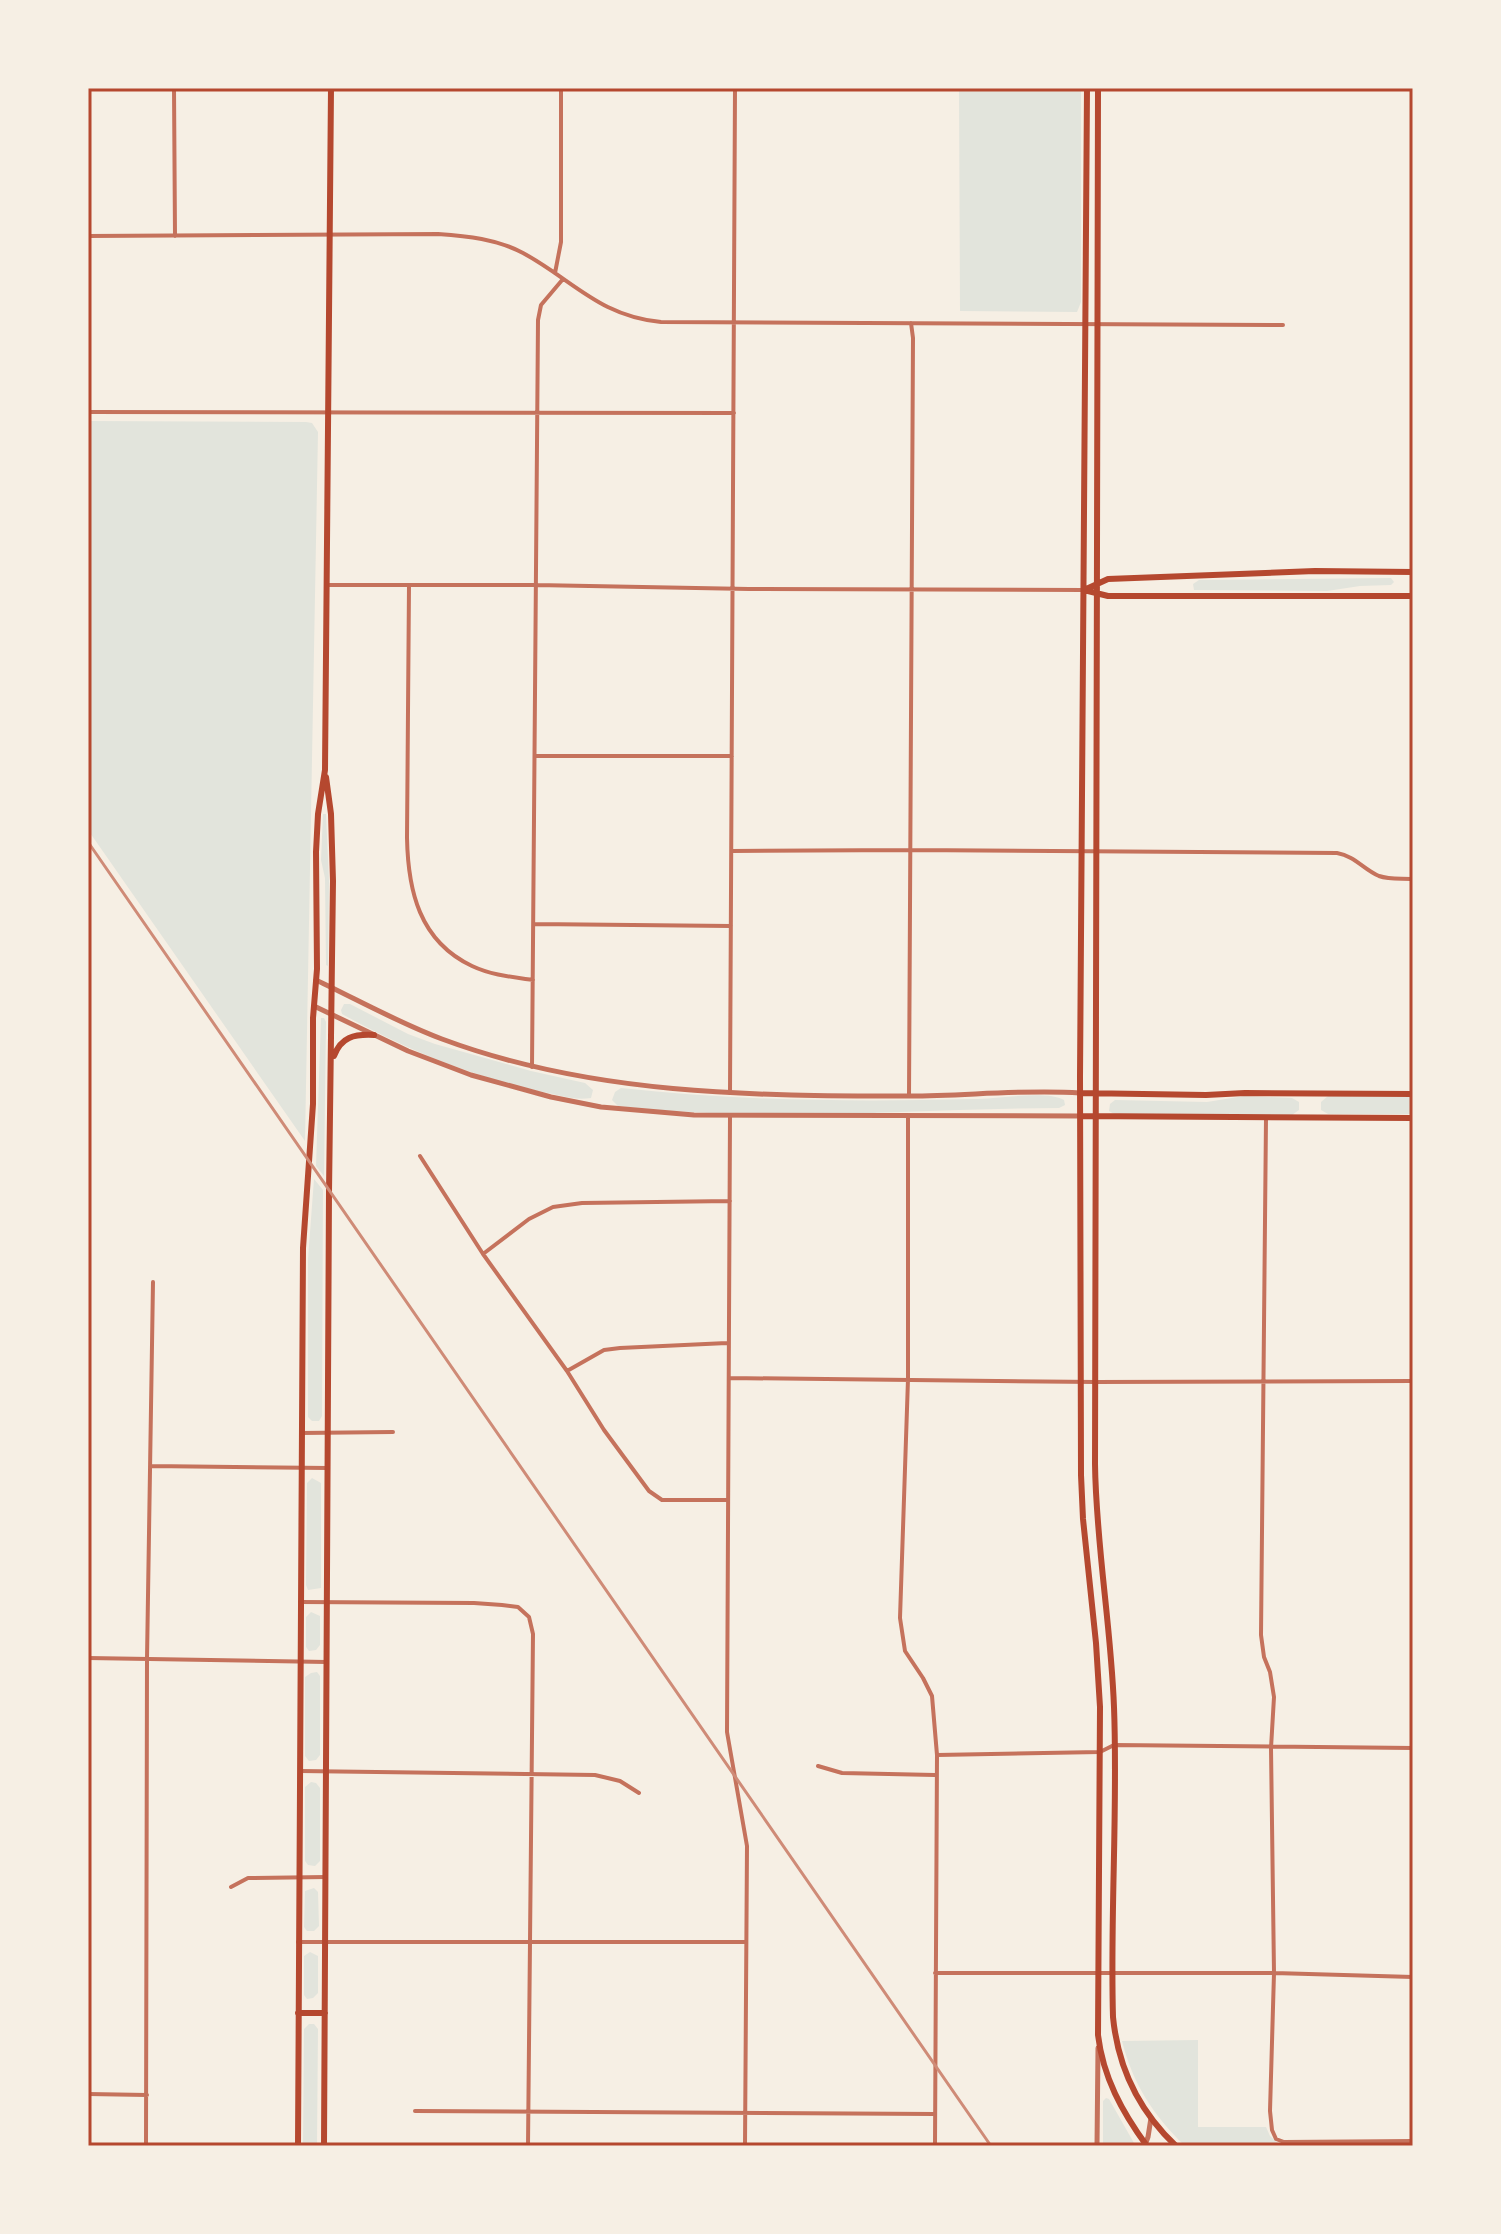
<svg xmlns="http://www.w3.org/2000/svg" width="1501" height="2234" viewBox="0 0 1501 2234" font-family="'Open Sans',sans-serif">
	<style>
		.green { fill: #e2e4dc }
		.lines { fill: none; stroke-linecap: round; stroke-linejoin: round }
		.minor { stroke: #c5725c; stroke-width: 4 }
		.tertiary { stroke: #c5725c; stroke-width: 5 }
		.secondary { stroke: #b5482f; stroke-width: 6 }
		.rail { stroke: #cf8b77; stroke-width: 3 }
		.neatline { fill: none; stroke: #b5482f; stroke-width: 3 }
	</style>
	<rect width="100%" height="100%" fill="#f6efe4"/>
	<!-- green -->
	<path class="green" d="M959,88H1081V302L1077,312L960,311Z
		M88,421L306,422L312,423L318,432L305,1141L88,830Z
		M1391,578L1394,582L1391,585L1360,586L1327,591L1194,590L1193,584L1199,580Z
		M323,814H326L329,881L328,966L326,965L325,878L321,860Z
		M344,1004H350L408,1034L435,1044L531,1071L585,1083L593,1090L591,1098C575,1101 559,1095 543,1092C472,1077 405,1049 342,1014L341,1010Z
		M321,1018H324L326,1022L324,1176L316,1166Z
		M621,1088C738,1101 857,1102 974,1099C995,1099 1047,1090 1064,1100L1065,1105L1059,1108C912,1109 764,1123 618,1106L612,1100L615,1092Z
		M1244,1096L1292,1098L1299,1102V1110L1292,1115H1116L1109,1111L1110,1104L1115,1100L1207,1102Z
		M1328,1096L1413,1097V1114H1328L1321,1110V1102Z
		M314,1179L323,1190L322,1416L319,1421H312L308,1417V1259Z
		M312,1478L321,1483V1588L308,1590L306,1585L307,1483Z
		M311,1612L320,1616V1645L316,1650L309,1651L306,1647V1617Z
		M317,1672L320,1676V1755L316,1760L309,1761L305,1756V1677L311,1673Z
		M311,1782L316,1783L320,1788V1861L315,1866L308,1865L305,1861V1787Z
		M314,1888L318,1892L319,1926L314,1931H307L304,1927L305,1891Z
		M310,1952L318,1956V1993L313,1998L307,1999L304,1995V1956Z
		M309,2024H314L318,2029L317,2146H303L304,2029Z
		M1198,2040V2127H1266L1270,2136L1281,2146H1185C1153,2115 1133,2084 1122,2041Z
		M1106,2098L1109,2099L1134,2143L1133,2146H1103V2101Z"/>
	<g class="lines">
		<!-- minor -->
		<path class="minor" d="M174,88L175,236
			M88,236L438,234C467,236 497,239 523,253C573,280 599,316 661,322L1283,325
			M555,273L561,242V88
			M88,412L734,413
			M326,585H536L749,589L1084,590
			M409,585L407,838C408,890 419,941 472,966C491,975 512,977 533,980
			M535,756H732
			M732,851L911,850L1337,853C1355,856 1363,869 1379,876C1390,880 1402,878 1413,879
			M534,924L731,926
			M532,1067L538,320L541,305L563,279
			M730,1093L735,88
			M909,1096L913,338L911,323
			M730,1116L727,1732L747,1846L745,2146
			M908,1116V1379L900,1618L905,1651L923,1678L932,1696L937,1755L935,2146
			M1266,1118L1261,1635L1264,1657L1270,1672L1274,1697L1271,1748L1274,1973L1270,2111L1272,2130L1276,2139L1284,2142L1413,2141
			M420,1156L483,1254L567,1371L604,1430L649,1491L662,1500H728
			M483,1254L529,1219L553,1207L582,1203L730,1201
			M567,1371L604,1350L620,1348L727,1343
			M729,1378L1095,1382L1413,1381
			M301,1433L393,1432
			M150,1466L328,1468
			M300,1602L474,1603L502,1605L518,1607L529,1617L533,1634L528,2146
			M88,1658L326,1662
			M937,1755L1100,1752L1114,1745L1413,1748
			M818,1766L842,1773L935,1775
			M300,1771L595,1775L620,1781L639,1793
			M231,1887L248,1878L326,1877
			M298,1942H746
			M935,1973H1274L1413,1977
			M88,2094L147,2095
			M415,2111L935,2114
			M146,2146L147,1659L153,1282"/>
		<!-- tertiary -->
		<path class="tertiary" d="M316,980C358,1000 399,1023 442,1039C592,1095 752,1096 910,1096C966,1096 1023,1089 1080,1093
			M314,1006L408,1051L471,1075L551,1097L601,1107L694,1115L1080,1116
			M1145,2145L1148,2137L1151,2118
			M1097,2146L1098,2048"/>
		<!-- secondary -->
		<path class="secondary" d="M1087,88L1080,1077L1081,1475L1083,1519L1096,1643L1100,1707L1098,2035C1103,2077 1122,2112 1147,2146
			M1098,88L1095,1464C1096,1545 1111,1625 1114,1707C1118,1810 1110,1914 1113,2017C1118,2068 1139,2111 1176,2146
			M1084,590L1108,579L1315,571L1413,572
			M1084,590L1108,596H1413
			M334,1056C341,1037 354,1034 374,1035
			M1080,1093L1206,1095L1245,1093L1413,1094
			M1080,1116L1413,1118
			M298,2013H325
			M298,2146L303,1248L313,1104V1018L317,969L316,852L318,814L325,770L331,88
			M324,2146L329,1192L333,881L331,814L326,777"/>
		<!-- rail -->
		<path class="rail" d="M88,842L991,2146"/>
	</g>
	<!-- border -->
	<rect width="1501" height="2234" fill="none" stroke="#f6efe4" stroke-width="180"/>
	<rect x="90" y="90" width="1321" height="2054" class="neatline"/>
</svg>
